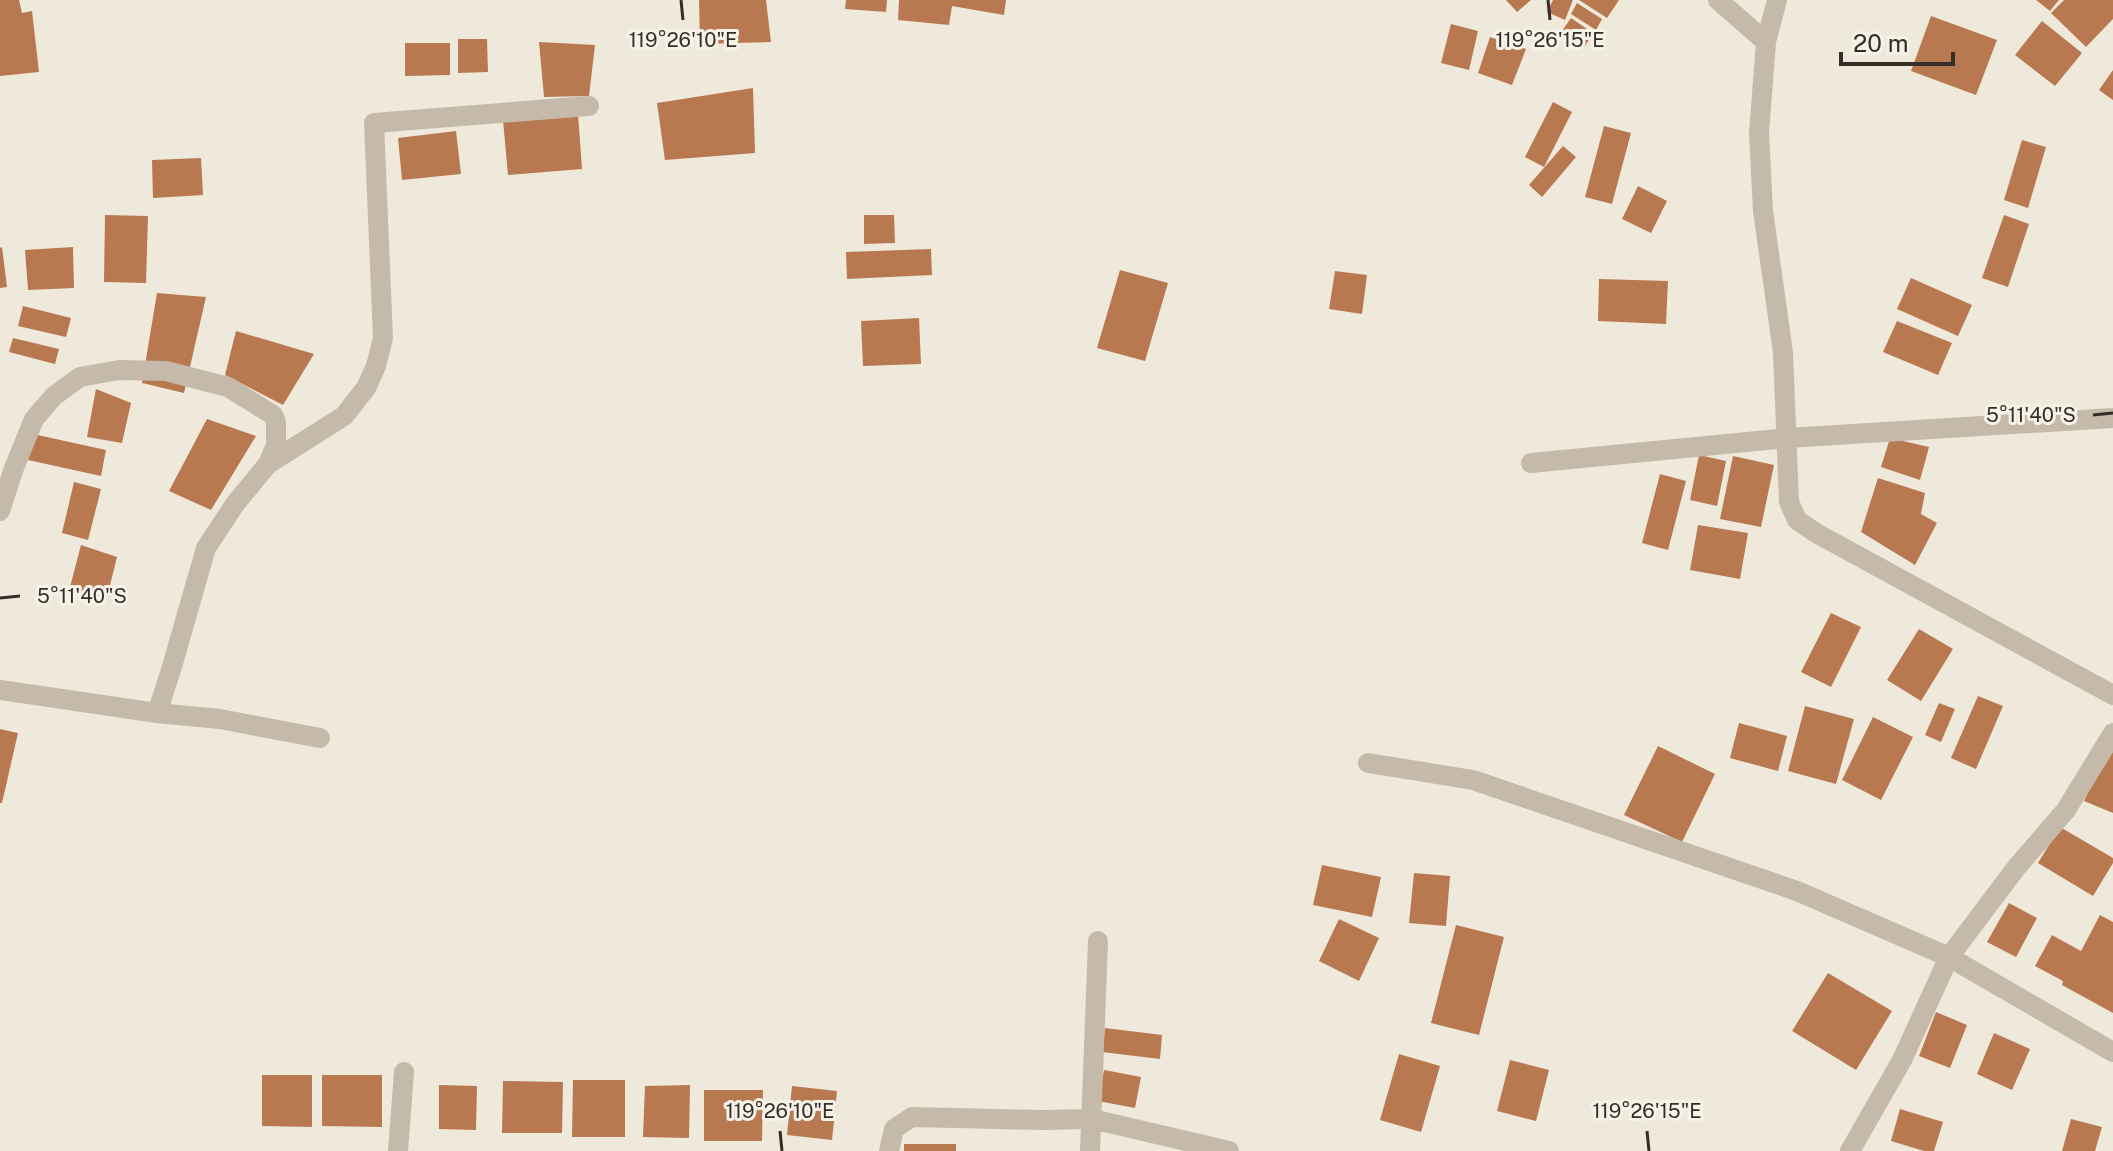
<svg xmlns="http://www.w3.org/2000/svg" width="2113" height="1151" viewBox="0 0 2113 1151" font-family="'Public Sans',sans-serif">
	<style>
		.building { fill: #b87950 }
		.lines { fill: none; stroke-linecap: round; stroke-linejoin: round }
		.minor { stroke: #c5baa9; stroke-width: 20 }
		.ticks { fill: none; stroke: #342d28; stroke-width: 3 }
		.ticks-label { font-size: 20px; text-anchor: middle; fill: #342d28; stroke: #f7f2e8; stroke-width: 6; stroke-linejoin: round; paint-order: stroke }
	</style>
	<rect width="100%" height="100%" fill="#efe9dc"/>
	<!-- building -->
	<path class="building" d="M0,0H19L22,13L32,11L39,72L0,76Z
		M699,0H766L771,42L700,44Z
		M846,0H887L886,12L845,9Z
		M899,0H1006L1004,15L952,6L949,25L898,20Z
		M1506,0H1531L1517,12Z
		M1553,0H1573L1565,20L1547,12Z
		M1579,0H1619L1607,18Z
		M2036,0H2059L2050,11Z
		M2064,0H2113V19L2086,47L2051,13Z
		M1577,3L1602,19L1596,30L1571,14Z
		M1931,16L1997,40L1976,95L1911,71Z
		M1571,18L1593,33L1585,46L1562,31Z
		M2042,21L2082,53L2055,86L2015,55Z
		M1451,24L1478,31L1469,70L1441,63Z
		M1490,37L1526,49L1512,85L1478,73Z
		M458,39H487L488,72L458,73Z
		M539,42L595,45L589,96L544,97Z
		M405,43H450V75L405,76Z
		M2113,70V100L2099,90Z
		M753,88L755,153L665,160L657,103Z
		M1553,102L1572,112L1544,167L1525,157Z
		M578,114L582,169L508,175L503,120Z
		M1604,126L1631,133L1612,204L1585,197Z
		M456,131L461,174L402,180L398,138Z
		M2022,140L2046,147L2028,208L2004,200Z
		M1563,146L1576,157L1542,197L1529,185Z
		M201,158L203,195L153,198L152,160Z
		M1638,186L1667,201L1651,233L1622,219Z
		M105,215L148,216L146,283L104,282Z
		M864,215H894L895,243L864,244Z
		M2004,215L2029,224L2008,287L1982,278Z
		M2,247L7,287L0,288V248Z
		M73,247L74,288L28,290L25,250Z
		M931,249L932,275L847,279L846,252Z
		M1120,270L1168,283L1145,361L1097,348Z
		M1335,271L1367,275L1362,314L1329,309Z
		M1911,278L1972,305L1958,336L1897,309Z
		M1599,279L1668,281L1666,324L1598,321Z
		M157,293L206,297L184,393L142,383Z
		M23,306L71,318L66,337L18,326Z
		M919,318L921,364L863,366L861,321Z
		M1897,321L1952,343L1938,375L1883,352Z
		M236,331L314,354L283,405L225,375Z
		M13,338L59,349L55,364L9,352Z
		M96,389L131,403L122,443L87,437Z
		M207,419L256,436L211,510L169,491Z
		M33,434L106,450L101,476L28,460Z
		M1890,438L1929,447L1920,480L1881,467Z
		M1699,455L1726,461L1717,506L1690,500Z
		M1733,456L1774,465L1761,527L1720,519Z
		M1660,474L1686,481L1668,550L1642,543Z
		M1878,478L1925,493L1921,514L1937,523L1915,565L1861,532Z
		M74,482L101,489L88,540L62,533Z
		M1698,525L1748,533L1740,579L1690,570Z
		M81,545L117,557L106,601L70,587Z
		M1831,613L1861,627L1831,687L1801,672Z
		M1919,629L1953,649L1921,701L1887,680Z
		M1978,696L2003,706L1976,769L1951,758Z
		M1939,703L1955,709L1941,742L1925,735Z
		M1805,706L1854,719L1836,784L1788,771Z
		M1873,717L1913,737L1881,800L1842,780Z
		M1739,723L1787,736L1778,771L1730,758Z
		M0,729L18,733L2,803H0Z
		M2113,737V813L2084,801Z
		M1658,746L1715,774L1682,842L1624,815Z
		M2060,827L2113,858V863L2093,896L2038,863Z
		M1322,865L1381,877L1372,917L1313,905Z
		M1414,873L1450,876L1446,926L1409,923Z
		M2009,903L2037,918L2016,957L1987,942Z
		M2100,915L2113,922V1013L2062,985L2063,981L2035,966L2052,935L2081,951Z
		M1339,919L1379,938L1359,981L1319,961Z
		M1456,925L1504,937L1479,1035L1431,1023Z
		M1828,973L1892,1011L1856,1070L1792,1031Z
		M1936,1012L1967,1025L1950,1068L1919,1056Z
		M1105,1028L1162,1035L1160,1059L1102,1052Z
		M1994,1033L2030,1049L2012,1090L1977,1074Z
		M1399,1054L1440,1066L1421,1132L1380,1120Z
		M1510,1060L1549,1070L1536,1121L1497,1111Z
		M1104,1070L1141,1077L1135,1108L1098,1101Z
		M262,1075H312V1127L262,1126Z
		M322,1075H382V1127L322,1126Z
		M573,1080H625V1137H572Z
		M503,1081L563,1082L562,1133H502Z
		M439,1085L477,1086L476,1130L439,1129Z
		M690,1085L689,1138L643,1137L645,1086Z
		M792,1086L837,1091L832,1140L787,1135Z
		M704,1090H763L762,1141H704Z
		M1900,1109L1943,1122L1934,1151H1924L1891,1141Z
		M2071,1119L2102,1127L2095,1151H2062Z
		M904,1144H956V1151H904Z"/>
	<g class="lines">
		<!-- minor -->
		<path class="minor" d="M1718,0L1766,42
			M1777,0L1766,42L1759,133L1763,211L1783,352L1789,502L1797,520L1816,533L2113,695
			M1531,463L1787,438L2113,418
			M268,464L344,416L366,388L376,366L383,338L374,123L589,106
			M0,511L14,468L34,419L54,396L80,377L119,370L166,371L228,387L273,415L276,422V445L268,464L235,504L206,548L171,670L157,713
			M0,690L157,713L220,719L320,738
			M1368,763L1473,780L1797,891L1949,957L2113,1052
			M398,1151L404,1072
			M889,1151L894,1129L912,1117L1042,1120L1092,1119L1229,1151
			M1090,1151L1098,941
			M1850,1151L1902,1060L1949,957L2016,868L2066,810L2113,733"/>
	</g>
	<!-- ticks -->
	<path class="ticks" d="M681,0L683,20M1548,0L1550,20M2093,415L2113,413M0,598L20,596M780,1131L782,1151M1647,1131L1649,1151"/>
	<g class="ticks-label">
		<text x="683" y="47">119°26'10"E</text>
		<text x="1550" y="47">119°26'15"E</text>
		<text x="2031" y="422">5°11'40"S</text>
		<text x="82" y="603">5°11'40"S</text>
		<text x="780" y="1118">119°26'10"E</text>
		<text x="1647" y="1118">119°26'15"E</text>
	</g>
	<!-- scale -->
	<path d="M1841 52v12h112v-12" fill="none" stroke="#342d28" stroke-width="4"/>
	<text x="1853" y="52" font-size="24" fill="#342d28" stroke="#f7f2e8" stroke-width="6" paint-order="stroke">20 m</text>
</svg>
